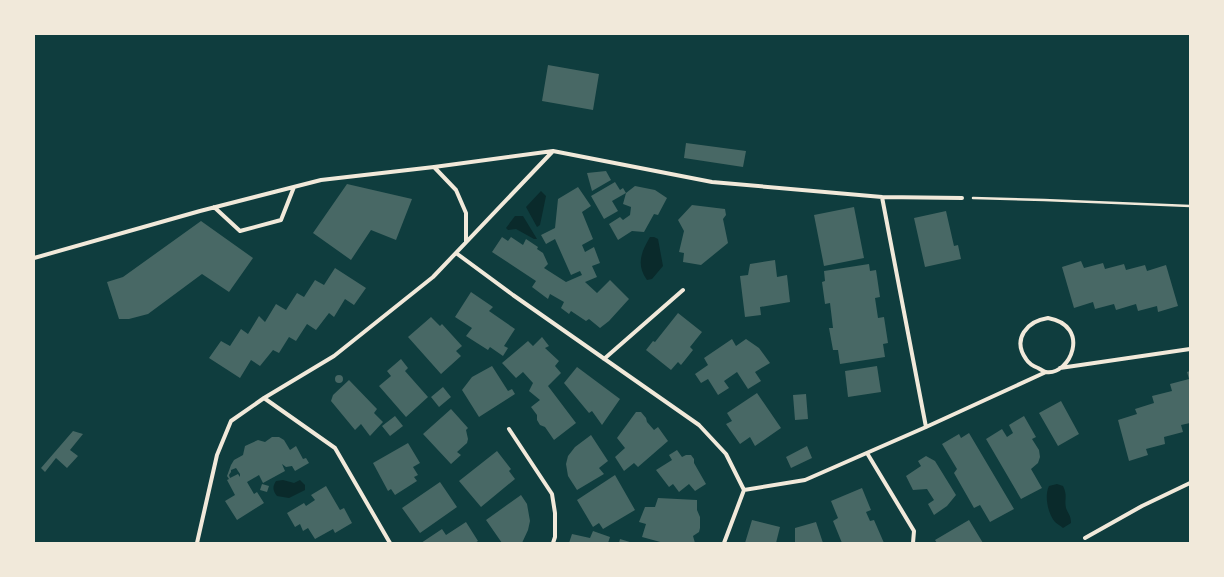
<svg xmlns="http://www.w3.org/2000/svg" width="1224" height="577" viewBox="0 0 1224 577" font-family="'Titillium Web',sans-serif">
	<style>
		.water { fill: #0a2a2b }
		.building { fill: #486865; fill-rule: evenodd }
		.lines { fill: none; stroke-linecap: round; stroke-linejoin: round }
		.path { stroke: #f1e9da; stroke-width: 2.5 }
		.minor { stroke: #f1e9da; stroke-width: 4 }
	</style>
	<rect width="100%" height="100%" fill="#0f3d3e"/>
	<!-- water -->
	<path class="water" d="M541,191L546,196L540,225L537,227L526,207Z
		M515,216H523L537,239H534L516,229L508,230L506,228Z
		M650,237H654L658,239L663,266L652,279L647,280C636,265 641,252 650,237Z
		M283,480L294,483L300,480L305,485V490L289,498L277,496C273,491 272,487 276,481Z
		M1057,484L1063,486C1068,496 1064,499 1066,508C1068,514 1071,515 1071,523L1063,528C1061,526 1057,524 1055,522C1048,514 1044,496 1049,486Z"/>
	<!-- building -->
	<path class="building" d="M548,65L599,74L593,110L542,101Z
		M686,143L746,151L743,167L684,158Z
		M606,171L611,180L592,191L587,173Z
		M615,182L620,190L623,188L626,193L635,186L655,190L667,198L658,215L654,214L644,232L632,231L618,240L609,224L620,217L623,220L630,215L631,207L623,204L626,193L612,201L618,211L604,219L591,196Z
		M347,184L412,199L396,240L371,230L351,260L313,233Z
		M578,187L591,206L582,212L593,239L582,245L585,252L594,247L600,263L592,266L597,277L585,282L597,293L610,280L629,299L609,321L600,328L589,319L586,321L571,311L569,314L561,308L564,302L550,294L548,299L532,287L536,281L492,252L502,237L508,241L511,237L523,245L526,239L538,247L537,249L543,253L548,264L544,268L566,282L582,275L580,271L571,275L555,239L546,244L541,235L555,228L558,199Z
		M692,205L725,209L726,215L723,219L728,243L701,265L683,262L684,253L679,252L684,231L678,220Z
		M854,207L864,258L824,266L814,215Z
		M946,211L954,246L958,245L961,259L925,267L914,218Z
		M201,221L253,258L229,292L202,274L148,314L129,319H119L107,282L123,277Z
		M775,260L777,277L787,275L790,302L760,307L761,315L745,317L740,276L748,275L750,264Z
		M1081,261L1084,268L1103,263L1105,269L1124,264L1126,270L1145,265L1147,271L1166,265L1178,306L1158,312L1157,306L1138,311L1136,304L1116,310L1114,304L1095,309L1093,302L1074,308L1062,267Z
		M869,264L870,271L876,270L880,297L875,298L878,318L884,317L888,343L883,344L885,357L840,364L838,350H833L829,328H833L830,303L825,304L822,282L825,281L824,271Z
		M335,268L366,288L354,305L345,299L334,317L329,313L316,330L307,324L296,341L289,337L279,353L273,350L260,366L251,360L240,378L209,358L221,341L230,346L241,329L248,334L259,316L265,322L276,304L286,310L297,293L304,297L315,280L324,285Z
		M471,292L493,307L489,311L515,329L504,346L508,348L503,356L490,347L488,350L466,336L472,328L455,317Z
		M678,313L702,332L690,347L693,350L681,365L678,362L671,370L646,350L653,341L655,342Z
		M431,317L440,326L442,324L462,346L456,351L461,356L441,374L408,337Z
		M542,337L549,346L545,348L559,361L555,366L561,373L548,386L576,423L554,440L545,427L540,425L537,420V415L531,407L540,400L529,391L533,383L523,372L516,378L502,363L528,341L533,346Z
		M732,339L736,346L746,339L759,348L770,363L755,372L761,381L748,389L737,372L724,381L729,388L718,395L708,379L701,383L695,374L708,365L704,358Z
		M401,359L408,368L405,371L428,397L406,417L379,386L391,376L387,371Z
		M492,366L508,391L512,389L515,394L479,417L462,390L472,377Z
		M877,366L881,392L848,397L845,371Z
		M577,367L620,399L602,425L592,411L589,413L564,383Z
		M1190,371V423L1181,425L1183,432L1164,437L1165,444L1146,449L1148,455L1129,461L1118,420L1137,414L1135,409L1154,403L1152,396L1172,391L1170,384L1189,379L1187,372Z
		M335 379a4 4 0 1 1 8 0a4 4 0 1 1-8 0Z
		M349,380L377,409L374,413L383,422L370,436L361,424L355,430L331,401L333,395Z
		M443,387L451,397L439,407L431,397Z
		M757,393L781,428L755,446L750,437L740,444L726,424L732,421L727,413Z
		M806,394L808,419L795,420L793,395Z
		M1061,401L1079,434L1058,446L1039,413Z
		M451,409L468,428L466,430L468,439L467,443L457,452L461,455L451,464L423,434Z
		M636,412H641L646,418L647,422L654,430L658,427L668,441L638,467L634,463L624,471L615,457L625,448L617,438Z
		M395,416L403,426L390,436L382,426Z
		M1024,416L1036,437L1032,439L1039,450L1040,457L1038,463L1031,469L1042,488L1021,499L986,439L1002,429L1007,437L1013,433L1009,425Z
		M73,431L83,434L70,450L78,456L67,468L56,458L45,472L41,468Z
		M969,433L1014,509L990,522L980,505L974,508L954,473L957,469L942,444L959,434L961,438Z
		M591,435L608,461L599,468L604,474L577,490L568,476L566,464L568,456L575,447Z
		M272,437H279L284,440L290,450L296,446L303,459L306,458L309,463L295,471L292,466L286,467L282,464L285,471L263,483L259,475L247,482L254,494L257,492L264,503L237,520L225,501L235,495L227,480L229,479L227,476L231,465L234,460L243,455L245,446L258,440L265,442ZM236,468L240,474V477L238,474L230,478L229,475L231,472V470Z
		M408,443L420,463L413,467L418,475L414,477L417,481L395,495L391,489L388,491L373,463Z
		M807,446L812,458L791,468L786,457Z
		M677,450L682,457L686,455H691L694,459V463L706,484L695,491L689,484L679,492L673,484L669,487L656,470L672,460L669,455Z
		M497,451L511,469L509,471L515,479L481,507L459,481Z
		M926,456L935,461L956,495L947,506L934,515L928,504L934,500L927,489L913,490L906,476L921,466L918,461Z
		M615,475L635,510L603,529L599,523L593,527L577,500Z
		M440,482L457,507L420,533L402,508Z
		M262,484L269,486L267,492L260,490Z
		M326,486L340,510L344,508L352,523L335,533L333,529L315,539L308,528L303,531L300,524L295,527L287,513L304,503L306,506L315,500L311,495Z
		M862,488L871,510L866,512L870,521L874,520L884,543H842L833,521L838,518L831,501Z
		M521,495L527,504L530,521L528,530L522,543H502L486,520Z
		M658,498L697,500V510L700,517V528L699,532L693,536L695,543H664L642,537L646,524L639,522L645,507H655Z
		M752,520L780,527L776,543H745Z
		M969,520L983,543H937L935,540Z
		M466,522L478,541L475,543H421L442,529L446,535Z
		M816,522L823,543H795V528Z
		M593,531L610,537L608,543H569L572,534L590,538Z
		M620,539L633,543H619Z"/>
	<g class="lines">
		<!-- path -->
		<path class="path" d="M973,198L1044,200L1190,206"/>
		<!-- minor -->
		<path class="minor" d="M434,167L456,190L466,213V242
			M882,197L926,427
			M214,207L240,231L281,220L294,187
			M456,253L513,295L699,425L726,454L744,490L724,543
			M34,258L200,211L321,180L434,167L553,151L712,182L882,197L962,198
			M1048,318C1092,326 1070,376 1046,372C1044,372 1040,369 1038,368C1033,366 1029,364 1026,359C1012,339 1027,321 1048,318Z
			M604,359L683,290
			M1060,368L1190,349
			M264,398L335,448L390,543
			M509,429L552,494L555,513V537L553,543
			M867,453L914,531L913,543
			M744,490L805,480L926,427L1046,372
			M1085,538L1142,506L1190,483
			M197,543L217,455L231,421L264,398L334,356L433,277L553,151"/>
	</g>
	<!-- border -->
	<rect width="1224" height="577" fill="none" stroke="#f1e9da" stroke-width="70"/>
</svg>
